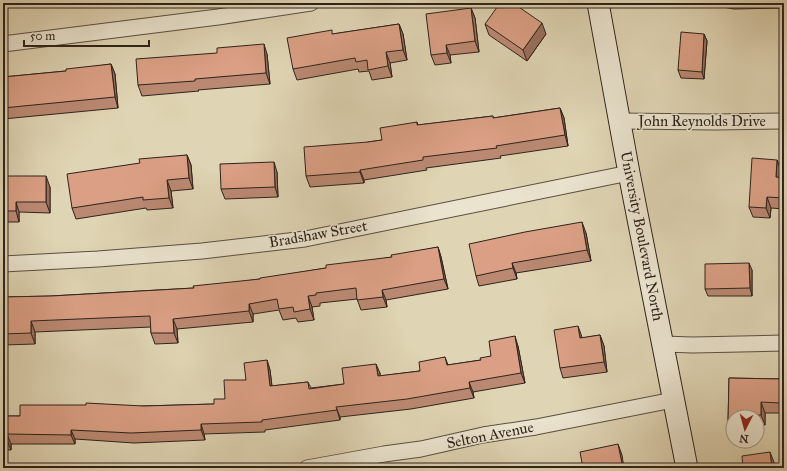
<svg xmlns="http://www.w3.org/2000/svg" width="787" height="471" viewBox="0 0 787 471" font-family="'IM FELL Great Primer',serif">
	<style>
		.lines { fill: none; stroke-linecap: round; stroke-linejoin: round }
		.street-casing { stroke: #5a4f42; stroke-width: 17 }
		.secondary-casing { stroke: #2e231c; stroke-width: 23 }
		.street { stroke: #eae3ce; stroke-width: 15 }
		.secondary { stroke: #eae3ce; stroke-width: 21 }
		.wall { fill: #bb8972; stroke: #2e231c }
		.shaded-wall { fill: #996f5c; stroke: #2e231c }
		.building { fill: #da9f84; stroke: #2e231c }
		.labels { text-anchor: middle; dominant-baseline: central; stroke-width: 3; stroke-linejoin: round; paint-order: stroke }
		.street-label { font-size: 15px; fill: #2e231c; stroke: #eae3ce }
	</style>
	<rect width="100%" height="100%" fill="#dfd4b3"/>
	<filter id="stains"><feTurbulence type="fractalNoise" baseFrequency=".005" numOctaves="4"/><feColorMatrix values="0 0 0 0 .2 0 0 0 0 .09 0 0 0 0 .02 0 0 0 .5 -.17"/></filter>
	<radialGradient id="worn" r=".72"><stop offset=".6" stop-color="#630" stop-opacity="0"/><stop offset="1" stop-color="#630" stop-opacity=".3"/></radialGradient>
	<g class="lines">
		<defs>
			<path id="street" d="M3,44L218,17L311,3
				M620,121L715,122L784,121
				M3,264L98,259L202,251L305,239L629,173
				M663,344L693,345L784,343
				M307,468L384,454L421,449L483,435L536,427L673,400"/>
			<path id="secondary" d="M598,3L629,173L687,468"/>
		</defs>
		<!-- street casing -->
		<use href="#street" class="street-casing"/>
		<!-- secondary casing -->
		<use href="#secondary" class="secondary-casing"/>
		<!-- street -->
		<use href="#street" class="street"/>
		<!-- secondary -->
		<use href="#secondary" class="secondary"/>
	</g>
	<!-- wall -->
	<path class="wall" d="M701,3H784V8L734,9Z
		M471,8L475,18L479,52L450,55L451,63L435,65L431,55Z
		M399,24L403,34L407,60L390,63L392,77L372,80L369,71L359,72L358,69L297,80L293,69L333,34Z
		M485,24L546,34L527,61L489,35Z
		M704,34L707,41L704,79L681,78L678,70Z
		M267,54L270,84L198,90L199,91L142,96L138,85Z
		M111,64L115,74L118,108L3,119V77L66,71Z
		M560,108L564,118L568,146L500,156L501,158L426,168L427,170L364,180V183L310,187L306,176L368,142L382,140L417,122L418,125L493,116V118Z
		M187,155L191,165L193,189L171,191L173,208L147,210L146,208L76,219L72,208L140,163Z
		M777,160L781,170L780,178H784V209L771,208L770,218L753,217L749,207Z
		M277,172L278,197L225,199L221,189Z
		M3,176L50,187V213L19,212V222H3Z
		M586,233L591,261L516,273L517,279L479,286L476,276Z
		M438,247L441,257L448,289L386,300L387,307L361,310L357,299L320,303V306L312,307L314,320L298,322L296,318L283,320L279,310L253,314V322L177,329L178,343L155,344L151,333V327L35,332V344L3,345V297L51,296L194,288L260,279L392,257Z
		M752,270V296H708L705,289Z
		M600,335L604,346L607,372L563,378L560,368L582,338Z
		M518,346L525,383L473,392L474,398L411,409L340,417V420L265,430V432L204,434L205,440L134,443L75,439V444H11V450H3V416H20L143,406L214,404L225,399L267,360L270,370L272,386L308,382L311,388L344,384L380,373V376L420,371L445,357L448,365L481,360Z
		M729,378L781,379L784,387V413H765V425H757V417H733V433H732L728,422Z"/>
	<!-- shaded-wall -->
	<path class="shaded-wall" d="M471,8L475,18L479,52L475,41Z
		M542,23L546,34L527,61L523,50Z
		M399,24L403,34L407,60L403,50Z
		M704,34L707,41L704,79L702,72Z
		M264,44L267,54L270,84L266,73Z
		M446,45L450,55L451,63L447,53Z
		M386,52L390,63L392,77L388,66Z
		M111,64L115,74L118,108L115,97Z
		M560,108L564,118L568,146L565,135Z
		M187,155L191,165L193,189L189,178Z
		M777,160L781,170L780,188L776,177Z
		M274,162L277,172L278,197L275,187Z
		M360,170L364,180V183L360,172Z
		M46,176L50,187V213L46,202Z
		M167,180L171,191L173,208L169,198Z
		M767,197L771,208L770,218L766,208Z
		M16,202L19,212V222L16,211Z
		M582,222L586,233L591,261L587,250Z
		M438,247L441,257L448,289L444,279Z
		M512,263L516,273L517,279L513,268Z
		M749,263L752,270V296L750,288Z
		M382,290L386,300L387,307L383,297Z
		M308,296L312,307L314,320L310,309Z
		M249,304L253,314V322L249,311Z
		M173,319L177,329L178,343L174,333Z
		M31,321L35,332V344L31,333Z
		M578,326L582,337L584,348L580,338Z
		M600,335L604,346L607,372L604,362Z
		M515,336L518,346L525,383L521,373Z
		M267,360L270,370L273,396L270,386Z
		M376,364L380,373L381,386L378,376Z
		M781,379L784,387V412L780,403Z
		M469,382L473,392L474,398L470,388Z
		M761,402L765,413V425L761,415Z
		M336,407L340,417V420L337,410Z
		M201,424L204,434L205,440L201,430Z
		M71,430L75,439V444L71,435Z
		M7,434L11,444V450L7,440Z
		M618,444L622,455L624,468H623Z
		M770,452L774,462L775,468H772Z"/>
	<!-- building -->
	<path class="building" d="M500,3H513L542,23L523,50L485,24Z
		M471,8L475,41L446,45L447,53L431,55L426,14Z
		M399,24L403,50L386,52L388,66L368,70L367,60L356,62L355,58L293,69L287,38L332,30V34Z
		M681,32L704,34L702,72L678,70Z
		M264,44L266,73L195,79V81L138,85L136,59L217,53V48Z
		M111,64L115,97L3,108V77L66,71V69Z
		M560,108L565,135L496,146L497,148L423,157V160L360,170V172L306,176L304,147L368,142L382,140L380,128L417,122V125L493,116V118Z
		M187,155L189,178L167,180L169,198L143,200V197L72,208L67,174L140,163L139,159Z
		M752,158L777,160L776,177L784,178V198L767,197L766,208L749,207Z
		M274,162L275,187L221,189L220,164Z
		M3,176H46V202H16V211H3Z
		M582,222L587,250L512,263L513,268L476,276L469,244L525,232Z
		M438,247L444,279L382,290L383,297L357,300L356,288L316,293V295L308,296L310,309L294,312L293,307L279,309L277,299L249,304V311L173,319L174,333H151L150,316L31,321V333L3,334V297L51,296L194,288L193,286L260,279V278L326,268V265L392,257L391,255Z
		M749,263L750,288L705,289V264Z
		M578,326L580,338L600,335L604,362L560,368L554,330Z
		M515,336L521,373L469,382L470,388L407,399L336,407L337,410L262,420V422L201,424V430L131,433L71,430V435L7,434V440H3V416H20V405H86V403L143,406L214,404V399H225L224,380H246L244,363L267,360L270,386L308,382L309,389L344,384L342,368L376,364L378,376L420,371L419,362L445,357L447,365L481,360L480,358L491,356L489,341Z
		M729,378L781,379L780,403L761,402V415H747V417H733V423L728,422Z
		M618,444L623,468H583L580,452Z
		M770,452L772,468H743L742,456Z"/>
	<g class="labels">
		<!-- street labels -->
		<g class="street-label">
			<text x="702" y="121">John Reynolds Drive</text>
			<text transform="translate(318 234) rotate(-10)">Bradshaw Street</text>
			<text transform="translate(642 236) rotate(79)">University Boulevard North</text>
			<text transform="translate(490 435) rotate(-11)">Selton Avenue</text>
		</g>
	</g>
	<!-- margin -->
	<rect width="787" height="471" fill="none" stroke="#dfd4b3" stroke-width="16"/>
	<rect x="4" y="4" width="779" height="463" fill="none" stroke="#2e231c" stroke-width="2"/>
	<rect x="8" y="8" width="771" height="455" fill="none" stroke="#2e231c"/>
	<!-- north arrow -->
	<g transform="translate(745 429) rotate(186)"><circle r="19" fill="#eae3ce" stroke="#9f9687"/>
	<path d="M0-3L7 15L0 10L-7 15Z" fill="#8f2418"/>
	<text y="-6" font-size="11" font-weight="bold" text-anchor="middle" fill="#2e231c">N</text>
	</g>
	<!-- scale -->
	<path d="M24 40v6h125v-6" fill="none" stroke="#2e231c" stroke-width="2"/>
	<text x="30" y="40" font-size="12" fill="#2e231c" stroke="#eae3ce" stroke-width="3" paint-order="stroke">50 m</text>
	<rect width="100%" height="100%" filter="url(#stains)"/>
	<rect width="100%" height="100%" fill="url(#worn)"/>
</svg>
